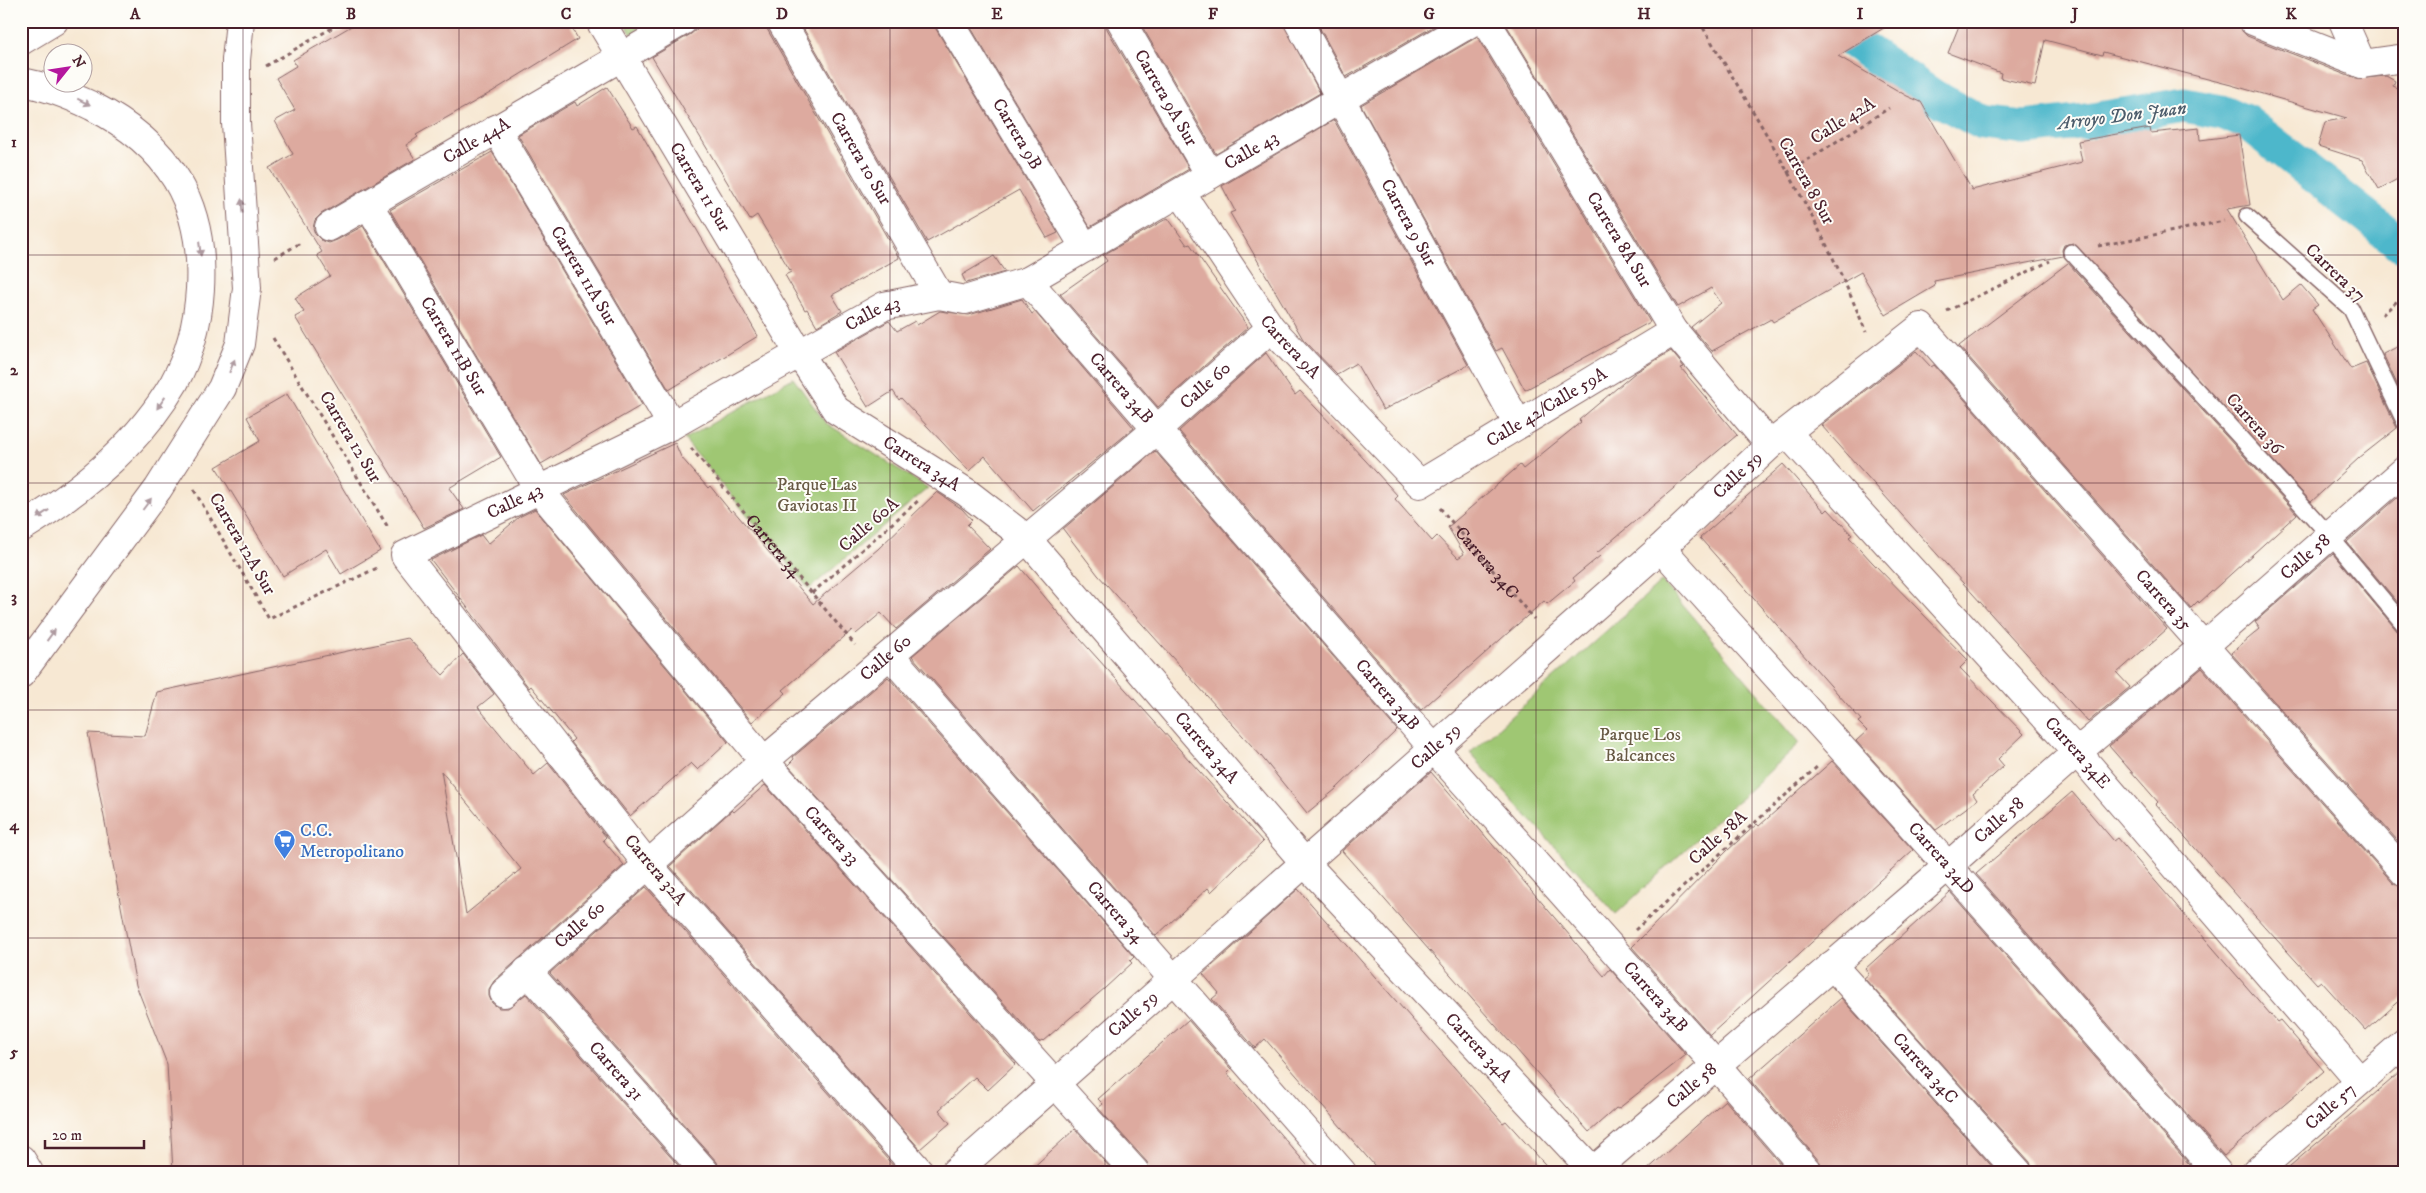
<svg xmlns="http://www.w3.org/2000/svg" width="2426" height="1193" viewBox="0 0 2426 1193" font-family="'IM FELL DW Pica',serif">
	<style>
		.green { fill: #9fc773; stroke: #74734f }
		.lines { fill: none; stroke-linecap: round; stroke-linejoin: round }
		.canal { stroke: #4eb7cb; stroke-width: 35 }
		.building { fill: #ddaa9f; fill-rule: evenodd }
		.lane-casing { stroke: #876566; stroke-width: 18 }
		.street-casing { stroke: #876566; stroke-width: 30 }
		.primary-casing { stroke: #876566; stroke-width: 30 }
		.highway-casing { stroke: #876566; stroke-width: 30 }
		.path { stroke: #876566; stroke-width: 3; stroke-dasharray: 4 4; stroke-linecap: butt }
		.lane { stroke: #fff; stroke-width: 15 }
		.street { stroke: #fff; stroke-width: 28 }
		.primary { stroke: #fff; stroke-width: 28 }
		.highway { stroke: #fff; stroke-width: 28 }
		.oneway { fill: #ae9aa0 }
		.grid { fill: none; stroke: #4a1f2b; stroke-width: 1; stroke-opacity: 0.55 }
		.labels { text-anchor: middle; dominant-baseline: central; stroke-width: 4; stroke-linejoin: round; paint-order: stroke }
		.street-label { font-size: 18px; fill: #4a1f2b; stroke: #fdfcf7 }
		.park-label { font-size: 18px; fill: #685a44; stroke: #fdfcf7 }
		.shop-label { font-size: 18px; fill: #366cbe; stroke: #fdfcf7; text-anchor: start }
		.water-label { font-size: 19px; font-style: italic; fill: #4c5c6b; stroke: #fdfcf7 }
		.neatline { fill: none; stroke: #4a1f2b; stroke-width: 2 }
		.grid-label { font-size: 16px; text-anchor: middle; font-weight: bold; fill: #4a1f2b }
	</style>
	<rect width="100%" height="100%" fill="#fdfcf7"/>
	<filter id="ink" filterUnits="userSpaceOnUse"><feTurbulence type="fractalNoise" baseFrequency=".02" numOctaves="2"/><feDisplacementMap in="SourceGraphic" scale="10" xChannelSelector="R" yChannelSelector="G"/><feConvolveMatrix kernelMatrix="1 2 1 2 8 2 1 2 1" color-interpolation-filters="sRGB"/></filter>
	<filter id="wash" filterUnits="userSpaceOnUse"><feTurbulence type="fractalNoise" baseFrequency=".0096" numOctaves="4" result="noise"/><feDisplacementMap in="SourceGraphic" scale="20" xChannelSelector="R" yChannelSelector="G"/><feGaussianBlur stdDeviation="1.12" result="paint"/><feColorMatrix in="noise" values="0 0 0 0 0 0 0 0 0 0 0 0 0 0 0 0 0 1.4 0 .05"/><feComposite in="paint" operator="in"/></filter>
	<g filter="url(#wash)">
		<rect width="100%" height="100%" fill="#f7e8d3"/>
		<!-- green -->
		<path class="green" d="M624,21H652L631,34Z
			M793,378L826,423L928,488L809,589L684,439Z
			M1662,581L1800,743L1616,914L1470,753Z"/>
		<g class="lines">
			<!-- canal -->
			<path class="canal" d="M1823,21L1934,97L1983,123L2024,128L2087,121L2184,105L2221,112L2246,122L2405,247"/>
		</g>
		<g id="blocks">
			<!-- building -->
			<path class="building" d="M360,21H568L578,39L490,93L416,135L418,137L406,145L415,159L321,214L315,220L313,228L315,234L321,240L329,243L337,240L363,226L501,457L449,488L464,509L424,528L295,317L304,312L295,298L330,276L317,255L322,252L269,168L293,154L275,121L295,110L276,78L296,66L293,60Z
				M707,21H765L767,29L899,258L832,295L842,311L817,326L807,309L805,310L785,275L791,272L757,215L750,220L652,57L691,34Z
				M799,21H933L936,29L1058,233L1047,238L1019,190L927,242Z
				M967,21H1105L1107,29L1189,169L1090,227Z
				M1139,21H1282L1320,93L1216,154Z
				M1316,21H1443L1346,77Z
				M1504,21H1895L1838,56L1907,96L1921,102L1972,190L2082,162L2078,141L2150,128L2151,133L2199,128L2200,140L2239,135L2250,205L2227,209L2283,300L2301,285L2318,305L2312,309L2351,369L2366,363L2397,428L2359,458L2311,502L2073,243L2064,245L2062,250L2063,256L1934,281L1935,286L1886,315L1861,272L1773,322L1771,319L1712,351L1691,327L1721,303L1711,288L1678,307Z
				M1961,21H2215L2240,28L2247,36L2356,79L2386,76L2395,81L2393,86L2405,91V175L2379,189L2362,160L2318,146L2325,122L2347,118L2231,85L2103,52L2102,55L2045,40L2035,86L2000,78L2001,73L1948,53Z
				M1477,37L1650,322L1525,390L1502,348L1496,351L1361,105Z
				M607,87L633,128L637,126L758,336L669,390L518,135L575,102L577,106Z
				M1334,120L1468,365L1383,410L1356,363L1337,374L1303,339L1230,213L1235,211L1222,186Z
				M492,152L642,405L541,464L390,210Z
				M1168,218L1187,245L1190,244L1248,327L1158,407L1060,294L1107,261L1103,255Z
				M994,256L1005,272L966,283L962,275Z
				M2068,263L2297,514L2199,603L2198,601L2191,608L1959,346Z
				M1022,299L1032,314L1035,312L1134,428L1033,511L985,456L969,471L901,398L899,400L893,391L868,407L834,352L889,321L897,331L915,321L917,325L940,311L969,315Z
				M2405,343V401L2383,354Z
				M1671,351L1684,367L1681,368L1737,435L1597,553L1600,556L1573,578L1575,581L1547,604L1544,601L1421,710L1179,431L1266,353L1295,395L1300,391L1365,460L1398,496L1395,499L1432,541L1437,536L1458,558L1464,554L1448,527L1520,465L1523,469L1581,422L1579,420L1636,372Z
				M1916,351L1931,367L1934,365L2167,629L2117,673L2130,687L2088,722L1821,425Z
				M287,394L380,551L341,574L326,549L283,576L216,467L260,441L247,417Z
				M675,443L681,457L708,488L710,486L731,512L733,510L813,604L878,549L937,492L962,509L972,520L967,525L990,549L896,629L881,613L856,634L852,630L783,690L786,693L752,722L564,495Z
				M1155,451L1397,730L1336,789L1307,813L1261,756L1098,575L1063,529Z
				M1783,464L1825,512L1828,509L1852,535L1849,537L1872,562L1968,660L1960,668L2024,734L1998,759L2004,766L1973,794L1977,800L1936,830L1856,741L1867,731L1858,722L1861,720L1700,538Z
				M2405,491V611L2347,542Z
				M535,509L728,742L698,770L691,763L630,816L571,742L574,739L531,686L529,688L431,560L481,535L488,544L519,517Z
				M2333,554L2398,632L2405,635V849L2231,653L2260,629L2255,622Z
				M1019,566L1080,639L1263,842L1211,892L1208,888L1156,936L912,656Z
				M408,638L443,675L463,654L494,694L478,707L534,775L548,763L606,837L603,840L624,865L494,981L489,989V996L492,1003L499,1008H508L526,994L684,1172H173L167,1064L136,985L88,733L145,736L157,692ZM441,771L521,869L466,914Z
				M2202,668L2393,883L2405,888V996L2366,1031L2321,981L2317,984L2255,916L2156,804L2158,802L2109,746Z
				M888,677L1134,957L1130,961L1132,963L1105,988L1043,1041L1042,1040L1039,1042L788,765L794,759L793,757Z
				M1832,761L1913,850L1710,1035L1632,947L1728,850L1757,824L1759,826Z
				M1431,772L1604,976L1610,969L1686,1055L1618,1109L1616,1108L1589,1132L1342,851Z
				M765,785L1016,1064L988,1090L975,1077L939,1110L950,1123L920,1149L670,866L732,810L734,812Z
				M2072,792L2114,841L2118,838L2277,1022L2280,1020L2324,1071L2224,1156L1976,874Z
				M646,887L896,1169L893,1172H720L717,1162L550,973Z
				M1298,889L1503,1123L1506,1121L1552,1172H1380L1265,1039L1255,1048L1212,999L1219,993L1203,974Z
				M1950,892L2196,1172H2033L2030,1162L1864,978L1869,974L1865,969Z
				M1841,998L1997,1172H1823L1820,1162L1749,1079Z
				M1188,1020L1231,1069L1227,1073L1313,1172H1150L1147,1162L1098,1108L1103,1104L1098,1099Z
				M2405,1068V1172H2283L2330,1132Z
				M1725,1100L1787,1172H1645Z
				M1075,1129L1114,1172H1028Z"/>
		</g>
	</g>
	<g filter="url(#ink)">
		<use href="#blocks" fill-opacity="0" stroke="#876566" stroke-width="1"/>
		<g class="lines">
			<defs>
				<path id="lane" d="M2247,216L2351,309L2405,423
					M2071,252L2330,536L2405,626"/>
				<g id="street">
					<path id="s3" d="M600,21L799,353L836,410L966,492L1027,539L1305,863L1594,1172"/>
					<path id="s4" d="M781,21L939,295"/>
					<path id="s5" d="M949,21L1085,248"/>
					<path id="s6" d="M1121,21L1210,175"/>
					<path id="s7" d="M1298,21L1518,424"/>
					<path id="s8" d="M1486,21L1674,331L1770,445"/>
					<path d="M2253,21L2362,64L2405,58"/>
					<path d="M2343,21L2362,64"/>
					<path id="s9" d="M496,129L672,425"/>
					<path id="s10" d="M1181,193L1271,328L1420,484L1674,331"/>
					<path id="s11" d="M368,204L539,490L764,761L1135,1172"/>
					<path id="s12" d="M329,227L683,21"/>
					<path id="s13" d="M1028,281L1434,749L1716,1065L1808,1172"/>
					<path id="s14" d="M1787,433L2077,752L2360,1081"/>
					<path id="s15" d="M1661,548L1948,866L2217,1172"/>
					<path id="s16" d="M890,655L1342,1172"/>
					<path id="s17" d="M1832,965L2018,1172"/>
					<path id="s18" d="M527,971L705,1172"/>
					<path id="s19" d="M504,993L764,761L1157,429L1271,328"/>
					<path id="s20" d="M920,1172L648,865L405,555L672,425L884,306L939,295L965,300L1028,281L1474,21"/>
					<path id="s21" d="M955,1172L1661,548L1770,445L1921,327L2405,873"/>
					<path id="s22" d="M1592,1172L1948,866L2077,752L2204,646L2405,470"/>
					<path id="s23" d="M2256,1172L2405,1042"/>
				</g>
				<path id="primary" d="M21,41L54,21"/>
				<path id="highway" d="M21,82C47,86 69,95 92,106C169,145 205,203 200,289C198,322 190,354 174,383C139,443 80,492 21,528
					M21,674L158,489L222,388L240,344L247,288L236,123V60L240,21
					M21,1159L29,1172"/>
			</defs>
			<!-- lane casing -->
			<use href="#lane" class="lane-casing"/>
			<!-- street casing -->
			<use href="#street" class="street-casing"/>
			<!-- primary casing -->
			<use href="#primary" class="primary-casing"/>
			<!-- highway casing -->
			<use href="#highway" class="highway-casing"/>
			<!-- path -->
			<g class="path">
				<path d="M1699,21C1759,121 1822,223 1866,332"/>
				<path d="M266,66L344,21"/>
				<path d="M1787,173L1889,108"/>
				<path d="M2098,246L2224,221"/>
				<path d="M275,258L302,242"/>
				<path d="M1947,311L2050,261"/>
				<path d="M2382,315L2405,294"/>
				<path d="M273,338L389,529"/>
				<path id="s1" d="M691,448L855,645"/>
				<path d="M194,490L269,619L377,568"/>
				<path id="s2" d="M1440,508L1534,619"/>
				<path d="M812,593L919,500"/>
				<path d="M1635,930L1817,767"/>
			</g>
			<!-- lane -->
			<use href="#lane" class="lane"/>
			<!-- street -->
			<use href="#street" class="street"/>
			<!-- primary -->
			<use href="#primary" class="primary"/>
			<!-- highway -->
			<use href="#highway" class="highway"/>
		</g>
		<!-- one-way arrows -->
		<defs><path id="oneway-solid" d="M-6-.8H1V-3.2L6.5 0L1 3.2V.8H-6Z" transform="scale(1.25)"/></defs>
		<g class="oneway">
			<use href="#oneway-solid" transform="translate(84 102) rotate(26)"/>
			<use href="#oneway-solid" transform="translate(242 206) rotate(-94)"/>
			<use href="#oneway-solid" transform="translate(200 249) rotate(83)"/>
			<use href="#oneway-solid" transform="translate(232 366) rotate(-68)"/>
			<use href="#oneway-solid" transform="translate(161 403) rotate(125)"/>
			<use href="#oneway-solid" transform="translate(147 504) rotate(-53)"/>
			<use href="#oneway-solid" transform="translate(43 514) rotate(146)"/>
			<use href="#oneway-solid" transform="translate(51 635) rotate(-54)"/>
		</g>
	</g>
	<!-- grid -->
	<path class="grid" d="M243,21V1172M459,21V1172M674,21V1172M890,21V1172M1105,21V1172M1321,21V1172M1536,21V1172M1752,21V1172M1967,21V1172M2183,21V1172M21,255H2405M21,483H2405M21,710H2405M21,938H2405"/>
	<!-- icons -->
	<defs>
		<symbol id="supermarket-pin" viewBox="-11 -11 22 30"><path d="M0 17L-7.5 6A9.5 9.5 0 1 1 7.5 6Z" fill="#3f7fe0" stroke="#fdfcf7"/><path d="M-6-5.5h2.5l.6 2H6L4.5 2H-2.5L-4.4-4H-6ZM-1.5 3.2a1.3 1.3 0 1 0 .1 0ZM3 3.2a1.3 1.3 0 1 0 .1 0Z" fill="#fff"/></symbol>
	</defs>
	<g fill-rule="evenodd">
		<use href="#supermarket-pin" x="272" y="828" width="25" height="34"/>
	</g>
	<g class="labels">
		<!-- street labels -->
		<g class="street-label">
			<text stroke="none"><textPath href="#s6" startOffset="89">Carrera 9A Sur</textPath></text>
			<text transform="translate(1843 121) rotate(-32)">Calle 42A</text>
			<text stroke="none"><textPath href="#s5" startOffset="132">Carrera 9B</textPath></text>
			<text stroke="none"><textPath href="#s12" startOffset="171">Calle 44A</textPath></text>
			<text stroke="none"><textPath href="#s20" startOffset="1751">Calle 43</textPath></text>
			<text stroke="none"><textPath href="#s4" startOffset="159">Carrera 10 Sur</textPath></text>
			<text transform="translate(1806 181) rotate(61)">Carrera 8 Sur</text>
			<text stroke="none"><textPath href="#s3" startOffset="194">Carrera 11 Sur</textPath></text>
			<text stroke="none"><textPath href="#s7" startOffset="230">Carrera 9 Sur</textPath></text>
			<text stroke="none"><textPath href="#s8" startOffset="256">Carrera 8A Sur</textPath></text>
			<text transform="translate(2335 273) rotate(44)">Carrera 37</text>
			<text stroke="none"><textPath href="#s9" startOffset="171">Carrera 11A Sur</textPath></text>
			<text stroke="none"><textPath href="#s20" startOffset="1331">Calle 43</textPath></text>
			<text stroke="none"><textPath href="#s10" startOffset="189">Carrera 9A</textPath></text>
			<text stroke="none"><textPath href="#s11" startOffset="166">Carrera 11B Sur</textPath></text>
			<text stroke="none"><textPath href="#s19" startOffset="928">Calle 60</textPath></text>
			<text stroke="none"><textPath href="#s13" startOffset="142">Carrera 34B</textPath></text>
			<text stroke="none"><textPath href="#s10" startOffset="526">Calle 42/Calle 59A</textPath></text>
			<text transform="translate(2254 424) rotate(48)">Carrera 36</text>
			<text transform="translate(350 437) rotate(59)">Carrera 12 Sur</text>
			<text stroke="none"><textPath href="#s3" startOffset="556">Carrera 34A</textPath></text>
			<text stroke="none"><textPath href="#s21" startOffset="1048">Calle 59</textPath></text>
			<text stroke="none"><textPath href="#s20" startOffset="926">Calle 43</textPath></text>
			<text transform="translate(869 525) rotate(-41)">Calle 60A</text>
			<text transform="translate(242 544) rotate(60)">Carrera 12A Sur</text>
			<text stroke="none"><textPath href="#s1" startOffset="128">Carrera 34</textPath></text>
			<text stroke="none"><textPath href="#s22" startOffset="942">Calle 58</textPath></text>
			<text stroke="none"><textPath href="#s2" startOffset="72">Carrera 34C</textPath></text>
			<text stroke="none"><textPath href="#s21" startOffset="1649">Carrera 35</textPath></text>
			<text stroke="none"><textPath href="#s19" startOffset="508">Calle 60</textPath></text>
			<text stroke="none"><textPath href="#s13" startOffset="548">Carrera 34B</textPath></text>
			<text stroke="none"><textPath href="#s21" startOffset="642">Calle 59</textPath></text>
			<text stroke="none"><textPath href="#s3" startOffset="961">Carrera 34A</textPath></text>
			<text stroke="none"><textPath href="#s14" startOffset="432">Carrera 34E</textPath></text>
			<text stroke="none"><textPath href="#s22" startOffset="538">Calle 58</textPath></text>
			<text stroke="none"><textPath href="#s11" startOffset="786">Carrera 33</textPath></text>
			<text transform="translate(1718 838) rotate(-42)">Calle 58A</text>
			<text stroke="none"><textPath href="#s15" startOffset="418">Carrera 34D</textPath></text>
			<text transform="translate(655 870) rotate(50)">Carrera 32A</text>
			<text stroke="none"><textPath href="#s16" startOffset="342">Carrera 34</textPath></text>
			<text stroke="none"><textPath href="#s19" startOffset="102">Calle 60</textPath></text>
			<text stroke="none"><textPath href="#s13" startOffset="952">Carrera 34B</textPath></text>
			<text stroke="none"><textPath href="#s21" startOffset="238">Calle 59</textPath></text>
			<text stroke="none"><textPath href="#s3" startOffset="1366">Carrera 34A</textPath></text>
			<text stroke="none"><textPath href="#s17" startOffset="139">Carrera 34C</textPath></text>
			<text stroke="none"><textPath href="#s18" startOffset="134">Carrera 31</textPath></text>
			<text stroke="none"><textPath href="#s22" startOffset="132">Calle 58</textPath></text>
			<text stroke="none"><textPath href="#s23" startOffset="99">Calle 57</textPath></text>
		</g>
		<!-- park labels -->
		<g class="park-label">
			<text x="817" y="485">Parque Las<tspan x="817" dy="21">Gaviotas II</tspan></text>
			<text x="1640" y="735">Parque Los<tspan x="1640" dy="21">Balcances</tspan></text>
		</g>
		<!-- shop labels -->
		<g class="shop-label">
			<text x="300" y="831">C.C.<tspan x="300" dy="21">Metropolitano</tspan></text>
		</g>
		<!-- water labels -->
		<g class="water-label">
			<text transform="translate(2122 116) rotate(-7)">Arroyo Don Juan</text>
		</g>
	</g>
	<!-- margin -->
	<rect width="2426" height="1193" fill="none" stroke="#fdfcf7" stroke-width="55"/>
	<!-- north arrow -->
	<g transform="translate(68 68) rotate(60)"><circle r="24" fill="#fdfcf7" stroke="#b5a4a5"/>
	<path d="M0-4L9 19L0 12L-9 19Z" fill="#b5179e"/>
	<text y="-8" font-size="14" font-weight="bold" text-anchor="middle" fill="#4a1f2b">N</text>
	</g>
	<!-- scale -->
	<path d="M45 1140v8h99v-8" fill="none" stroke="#4a1f2b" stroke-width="2.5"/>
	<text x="52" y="1140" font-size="15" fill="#4a1f2b" stroke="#fdfcf7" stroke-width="4" paint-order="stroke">20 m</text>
	<rect x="28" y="28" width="2370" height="1138" class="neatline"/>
	<g class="grid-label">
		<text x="135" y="19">A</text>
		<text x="351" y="19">B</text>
		<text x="566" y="19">C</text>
		<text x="782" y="19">D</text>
		<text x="997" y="19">E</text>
		<text x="1213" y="19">F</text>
		<text x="1429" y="19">G</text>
		<text x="1644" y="19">H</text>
		<text x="1860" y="19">I</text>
		<text x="2075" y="19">J</text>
		<text x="2291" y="19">K</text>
		<text x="14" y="147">1</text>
		<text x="14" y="375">2</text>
		<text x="14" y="602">3</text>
		<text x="14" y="830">4</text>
		<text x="14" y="1057">5</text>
	</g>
</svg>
